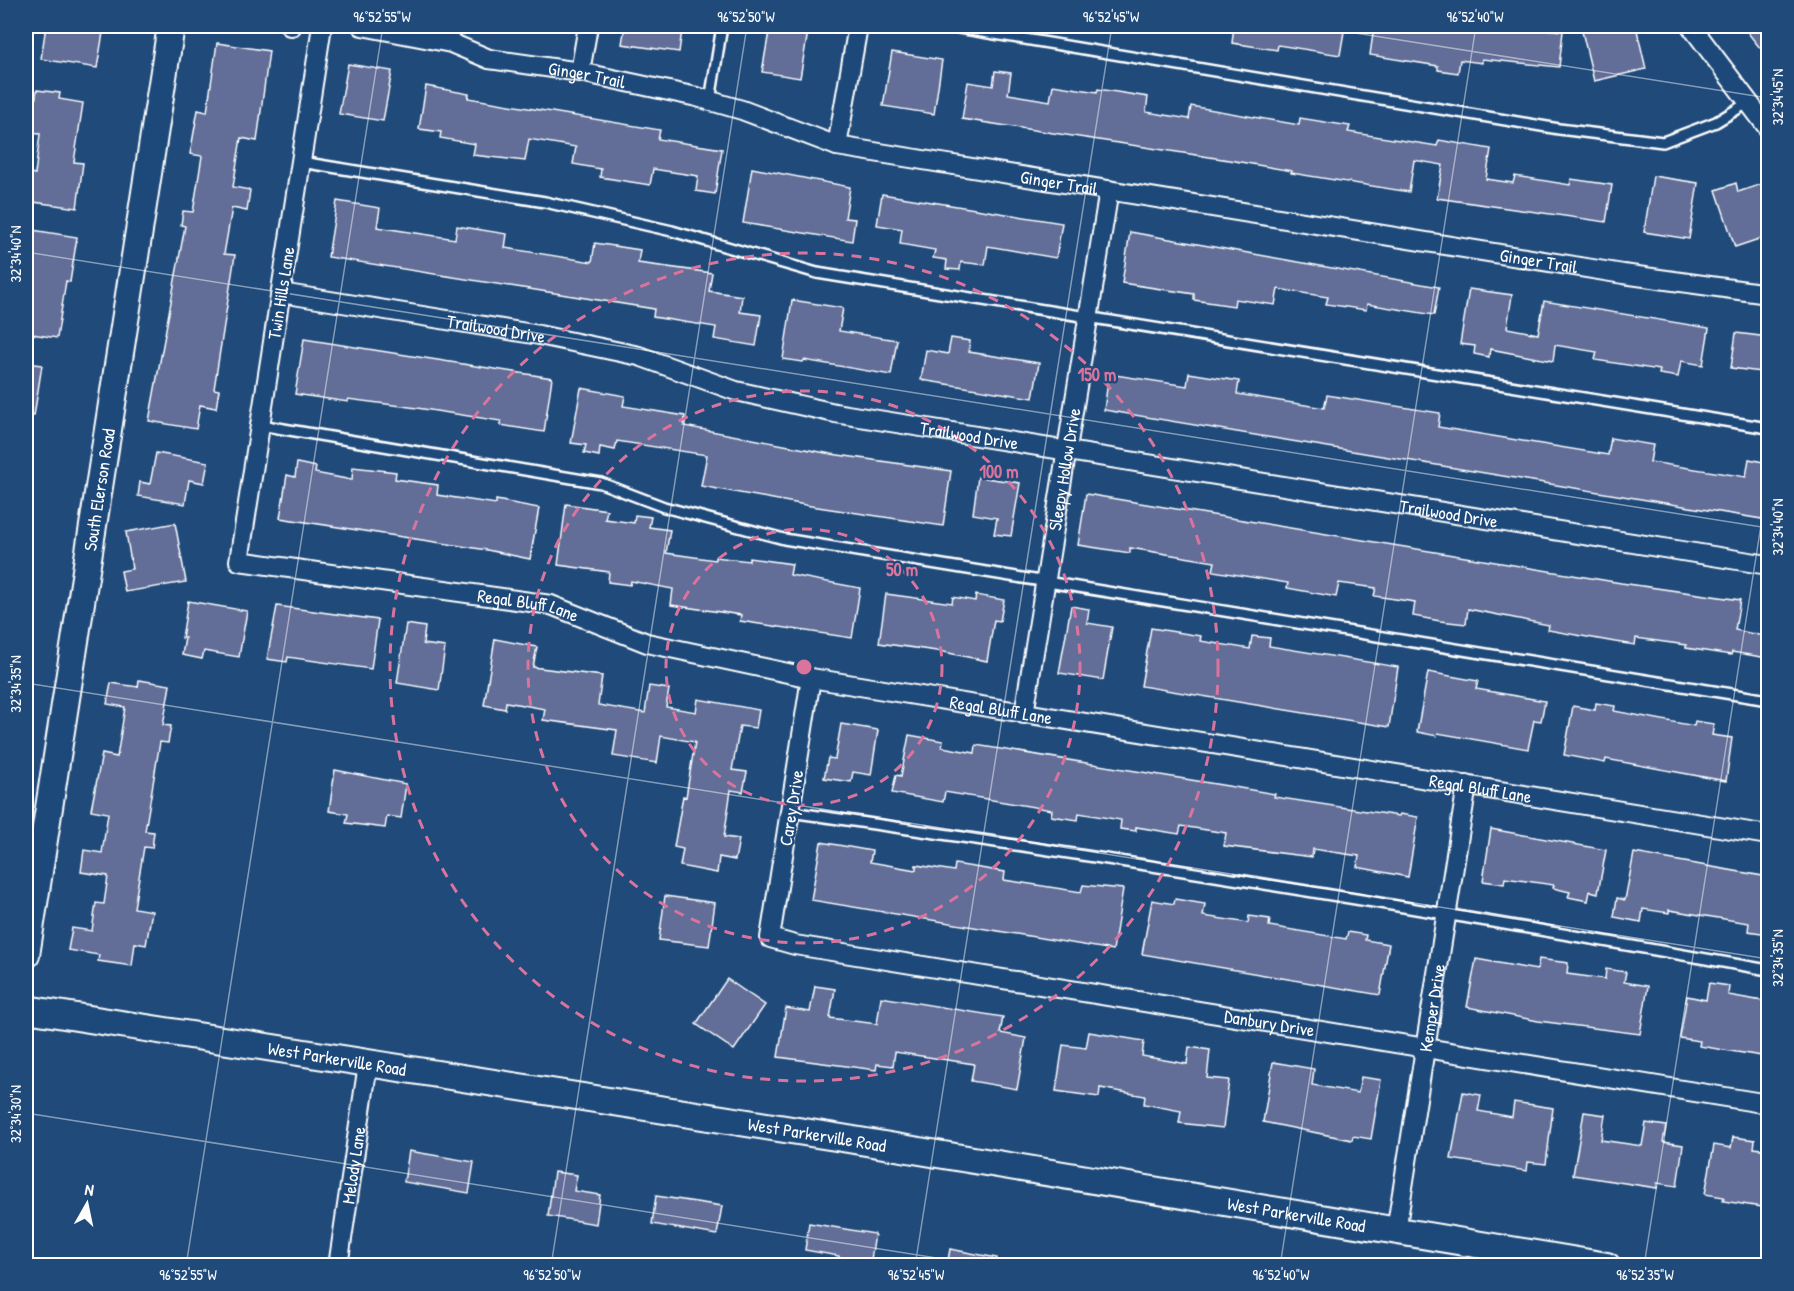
<svg xmlns="http://www.w3.org/2000/svg" width="1794" height="1291" viewBox="0 0 1794 1291" font-family="'Patrick Hand',sans-serif">
	<style>
		.building { fill: #626d98; stroke: #fff; stroke-width: 1.5 }
		.lines { fill: none; stroke-linecap: round; stroke-linejoin: round }
		.lane-casing { stroke: #fff; stroke-width: 14 }
		.street-casing { stroke: #fff; stroke-width: 22 }
		.secondary-casing { stroke: #fff; stroke-width: 30 }
		.lane { stroke: #1f4a7a; stroke-width: 9 }
		.street { stroke: #1f4a7a; stroke-width: 18 }
		.secondary { stroke: #1f4a7a; stroke-width: 26 }
		.ticks { fill: none; stroke: #fff; stroke-width: 1.5; stroke-opacity: 0.45 }
		.ring { fill: none; stroke: #da749d; stroke-width: 3; stroke-dasharray: 10 8 }
		.labels { text-anchor: middle; dominant-baseline: central; stroke-width: 4.5; stroke-linejoin: round; paint-order: stroke }
		.street-label { font-size: 18px; fill: #fff; stroke: #1f4a7a }
		.centre { fill: #da749d; stroke: #1f4a7a; stroke-width: 3 }
		.ring-label { font-size: 18px; text-anchor: middle; font-weight: bold; fill: #da749d; stroke: #1f4a7a; stroke-width: 4.5; stroke-linejoin: round; paint-order: stroke }
		.neatline { fill: none; stroke: #fff; stroke-width: 2 }
		.ticks-label { font-size: 15px; text-anchor: middle; fill: #fff }
	</style>
	<rect width="100%" height="100%" fill="#1f4a7a"/>
	<filter id="ink" filterUnits="userSpaceOnUse"><feTurbulence type="fractalNoise" baseFrequency=".0167" numOctaves="2"/><feDisplacementMap in="SourceGraphic" scale="12" xChannelSelector="R" yChannelSelector="G"/><feConvolveMatrix kernelMatrix="1 2 1 2 8 2 1 2 1" color-interpolation-filters="sRGB"/></filter>
	<g filter="url(#ink)">
		<!-- building -->
		<path class="building" d="M46,26L103,33L97,68L41,59Z
			M625,26H670V28L682,30L679,52L622,44Z
			M770,26H809L800,78L762,72Z
			M1234,26H1345L1340,55L1278,45L1277,50L1232,43Z
			M1374,26H1509L1563,31L1559,67L1482,59V63L1460,60L1458,73L1438,70V66L1370,55Z
			M1589,26H1636L1646,69L1594,81L1581,27Z
			M1758,26H1768V42L1760,48L1748,33Z
			M217,43L269,51L257,141L241,138L233,187L250,190L247,211L232,208L224,254L235,255L214,389L219,390L216,408L200,405L196,429L149,421L185,226L181,225L183,211L193,212L202,156L190,154L198,110L207,112Z
			M892,52L942,60L934,114L883,106Z
			M348,64L392,71L383,121L339,114Z
			M995,71L1011,73L1008,94L1050,101L1053,85L1097,92L1098,89L1148,97L1146,112L1189,119L1191,106L1299,125L1300,118L1350,126L1348,132L1437,146L1439,140L1491,149L1486,179L1513,183L1515,176L1570,185L1571,179L1612,185L1606,222L1437,198L1443,165L1414,160L1409,192L1291,173L1292,171L1229,160L962,119L968,82L993,86Z
			M426,86L469,94L468,98L660,130L658,139L722,149L715,194L696,191L698,176L653,169L650,185L600,177L601,169L573,164L576,147L529,139L525,161L473,155L475,144L440,138L441,132L419,129Z
			M37,90L60,93L59,99L83,103L74,162L83,163L77,208L26,201V172L35,174L40,134L30,133Z
			M752,168L850,187L845,218L855,219L852,241L743,223Z
			M1653,176L1698,183L1689,239L1644,232Z
			M1736,183L1738,192L1762,184L1768,202V236L1735,247L1716,190Z
			M882,194L1062,223L1056,258L988,246L985,265L961,262L960,270L946,269L947,260L933,258L935,250L900,244L902,229L877,225Z
			M337,201L380,208L377,227L455,239L457,226L507,234L505,248L592,262L595,243L640,250L638,263L712,273L709,291L742,296L740,312L761,315L756,346L714,339L716,327L653,317L654,309L328,257Z
			M26,229L77,237L70,282L66,281L57,338L26,333V281L30,251H26Z
			M1130,232L1439,287L1434,315L1367,304L1366,310L1326,304L1328,297L1278,289L1275,305L1235,299L1234,306L1194,300V294L1122,283Z
			M1469,289L1512,295L1507,328L1538,334L1544,301L1709,328L1703,365L1681,361L1678,377L1659,374L1660,370L1595,360L1597,352L1555,345L1553,361L1490,349L1489,357L1474,354L1475,346L1460,344Z
			M792,300L843,308L839,331L897,340L891,375L804,360L803,362L783,359Z
			M1736,333L1768,337V373L1731,368Z
			M951,338L970,341L969,352L1039,363L1033,398L921,380L926,350L948,354Z
			M304,339L552,378L544,432L500,425L501,421L417,408L348,399V402L295,394Z
			M26,363L42,365L34,416L26,415Z
			M1189,373L1239,381L1237,394L1324,408L1327,395L1440,413L1438,427L1608,455L1611,438L1653,445L1650,462L1746,477L1749,459L1768,463V520L1104,410L1109,374L1187,386Z
			M581,388L625,396L623,406L685,416L684,426L831,454L951,471L943,526L811,506L701,486L707,455L617,441L615,450L600,447L599,456L584,453L586,445L571,443Z
			M156,453L208,462L204,483L189,480L185,504L138,496L140,482L150,484Z
			M297,463L316,467L315,473L352,480L353,467L396,472L395,479L438,485L437,495L496,504V500L539,508L530,559L487,550L280,518L287,475L295,477Z
			M978,477L1020,483L1011,536L994,534L997,518L973,514Z
			M1086,494L1621,583L1740,600L1735,630L1768,637V658L1732,652L1731,655L1686,648V645L1636,638L1635,645L1615,642L1548,630L1549,625L1468,609L1466,624L1440,621L1413,616L1415,602L1374,596L1376,588L1339,583L1336,597L1287,588L1288,583L1213,571L1215,562L1130,548V553L1078,545Z
			M566,504L607,510L605,519L634,523L635,515L651,517L649,527L670,530L666,553L715,560V557L749,561V558L792,564L790,575L860,588L852,638L740,621L741,615L671,605L673,589L631,581L630,585L608,582L609,572L558,565Z
			M175,523L186,582L125,592L121,571L132,569L126,532Z
			M886,594L952,603L953,597L975,601L976,595L1004,600L1000,621L994,620L987,661L944,652L879,643Z
			M188,601L247,611L239,657L204,651L202,659L182,655L185,638H182Z
			M277,606L378,620L371,669L288,657L287,662L267,659Z
			M1071,606L1089,609L1087,623L1112,627L1103,680L1059,673Z
			M406,624L425,627L423,644L445,647L439,690L397,683Z
			M1151,628L1201,636L1200,641L1250,649L1252,636L1270,638L1269,646L1398,667L1389,727L1141,686Z
			M495,639L537,647L533,667L602,676L598,705L645,713L649,686L669,689L666,707L696,712L698,699L759,710L756,728L740,726L732,770L747,772L743,792L731,790L724,837L739,839L735,860L719,857L717,873L680,866L683,849L674,847L683,796L686,797L695,742L661,736L657,763L613,756L617,730L543,720L545,709L506,702L505,709L484,705Z
			M1428,672L1478,681L1476,689L1545,701L1541,721L1534,720L1528,749L1438,733L1437,736L1417,732Z
			M139,680L170,685L163,725L171,726L168,743L160,742L145,831L154,832L152,848L144,847L134,908L152,911L146,945L135,943L132,966L98,961L99,955L68,950L72,928L92,931L96,903L104,904L108,876L81,872L84,850L102,853L108,813L91,810L102,754L117,757L125,707L107,704L111,683L138,687Z
			M1596,703L1615,706L1614,711L1694,726L1695,721L1714,724L1712,735L1732,738L1726,781L1606,759L1605,763L1564,755L1573,706L1595,710Z
			M841,724L878,730L871,775L853,772L851,782L824,778L828,758L835,759Z
			M909,735L943,741L942,747L975,753L976,745L1234,787L1275,794L1274,797L1399,816L1400,814L1418,817L1408,877L1357,867L1359,856L1313,849L1312,857L1224,846L1226,833L1181,826L1179,834L1136,827V831L1120,829L1121,820L1079,813L1078,820L1051,816L1052,810L945,792L943,802L892,793L896,775L901,776Z
			M335,770L406,784L401,818L387,816L385,828L346,823L348,814L329,811Z
			M1491,829L1606,850L1598,893L1590,891L1588,901L1568,897L1570,892L1553,888L1554,885L1505,878L1504,884L1483,881Z
			M821,842L872,851L870,862L916,870V865L954,871L955,864L1005,872L1004,880L1081,892L1083,885L1123,889L1113,950L811,900Z
			M1634,853L1768,877V934L1748,931L1749,923L1669,910V913L1643,909L1641,922L1614,917L1617,898L1625,900Z
			M665,896L715,903L709,946L659,940Z
			M1175,899L1205,904L1203,916L1248,923L1249,916L1270,919L1269,926L1346,939L1348,932L1366,935L1365,940L1389,944L1380,995L1142,954L1152,900L1174,904Z
			M1476,959L1537,970L1539,959L1568,963L1567,974L1605,979L1606,969L1626,972L1624,982L1648,986L1640,1034L1538,1021L1467,1007Z
			M727,979L765,1005L734,1050L696,1024Z
			M1709,983L1729,986L1728,995L1768,1002V1057L1699,1046L1700,1041L1680,1038L1687,996L1706,1000Z
			M815,986L835,989L830,1018L877,1024L881,997L1003,1017L1000,1033L1026,1038L1017,1089L971,1081L974,1064L895,1052L893,1066L877,1064L876,1070L778,1057L786,1008L810,1012Z
			M1089,1032L1144,1041L1142,1056L1187,1064L1189,1047L1210,1050L1207,1078L1229,1080L1223,1128L1179,1123L1181,1111L1144,1104L1145,1096L1100,1088L1099,1097L1056,1091L1063,1045L1086,1048Z
			M1273,1062L1314,1069L1312,1085L1358,1093L1361,1077L1381,1080L1371,1139L1353,1136L1352,1140L1263,1122Z
			M1463,1092L1481,1095L1478,1111L1512,1117L1514,1102L1553,1108L1546,1164L1528,1162L1527,1171L1451,1159Z
			M1584,1112L1605,1115L1601,1140L1642,1146L1646,1123L1666,1126L1663,1142L1683,1145L1677,1186L1657,1183V1188L1573,1175Z
			M1733,1137L1755,1140L1754,1148L1768,1150V1208L1723,1201L1724,1197L1705,1194L1714,1145L1731,1148Z
			M409,1151L474,1162L469,1193L404,1182Z
			M554,1172L577,1175L574,1191L600,1195L596,1224L548,1216Z
			M656,1196L722,1206L717,1235L652,1224Z
			M809,1223L875,1234L870,1266H838L839,1256L805,1250Z
			M950,1249L997,1258L996,1266H947Z"/>
		<g class="lines">
			<defs>
				<path id="lane" d="M947,26L1559,129L1663,142L1716,122L1749,102
					M451,43L454,26
					M710,101L722,26
					M301,162L545,202L672,231L817,273L1768,428
					M260,425L601,483L664,507L784,539L1768,700
					M790,812C1117,858 1443,912 1768,970"/>
				<g id="street">
					<path d="M290,26H292"/>
					<path id="s1" d="M322,26L239,561L551,605L647,643L811,678L1768,835"/>
					<path id="s2" d="M362,26L451,43L489,59L580,72L697,97L742,110L837,146L1623,274L1768,294"/>
					<path d="M1691,26L1768,128"/>
					<path d="M580,72L588,26"/>
					<path d="M837,146L858,26"/>
					<path id="s3" d="M281,293L539,335L639,356L736,391L835,413L1768,565"/>
					<path id="s4" d="M811,678L770,938L795,945L1768,1104"/>
					<path id="s5" d="M1024,714L1109,190"/>
					<path id="s6" d="M1396,1231L1467,785"/>
					<path id="s7" d="M338,1266L368,1064"/>
				</g>
				<g id="secondary">
					<path id="s8" d="M26,955L171,26"/>
					<path id="s9" d="M26,1009L842,1138L1607,1266"/>
				</g>
			</defs>
			<!-- lane casing -->
			<use href="#lane" class="lane-casing"/>
			<!-- street casing -->
			<use href="#street" class="street-casing"/>
			<!-- secondary casing -->
			<use href="#secondary" class="secondary-casing"/>
			<!-- lane -->
			<use href="#lane" class="lane"/>
			<!-- street -->
			<use href="#street" class="street"/>
			<!-- secondary -->
			<use href="#secondary" class="secondary"/>
		</g>
	</g>
	<!-- ticks -->
	<path class="ticks" d="M1311,26L1768,98M26,252L1768,528M26,683L1768,959M26,1113L987,1266M186,1266L383,26M551,1266L747,26M915,1266L1112,26M1280,1266L1476,26M1644,1266L1768,481"/>
	<!-- distance rings -->
	<g class="ring">
		<circle cx="804" cy="667" r="138"/>
		<circle cx="804" cy="667" r="276"/>
		<circle cx="804" cy="667" r="414"/>
	</g>
	<g class="labels">
		<!-- street labels -->
		<g class="street-label">
			<text stroke="none"><textPath href="#s2" startOffset="231">Ginger Trail</textPath></text>
			<text stroke="none"><textPath href="#s2" startOffset="717">Ginger Trail</textPath></text>
			<text stroke="none"><textPath href="#s2" startOffset="1203">Ginger Trail</textPath></text>
			<text transform="translate(281 293) rotate(-81)">Twin Hills Lane</text>
			<text stroke="none"><textPath href="#s3" startOffset="218">Trailwood Drive</textPath></text>
			<text stroke="none"><textPath href="#s3" startOffset="704">Trailwood Drive</textPath></text>
			<text stroke="none"><textPath href="#s5" startOffset="248">Sleepy Hollow Drive</textPath></text>
			<text stroke="none"><textPath href="#s8" startOffset="471">South Elerson Road</textPath></text>
			<text stroke="none"><textPath href="#s3" startOffset="1190">Trailwood Drive</textPath></text>
			<text stroke="none"><textPath href="#s1" startOffset="834">Regal Bluff Lane</textPath></text>
			<text stroke="none"><textPath href="#s1" startOffset="1320">Regal Bluff Lane</textPath></text>
			<text stroke="none"><textPath href="#s1" startOffset="1806">Regal Bluff Lane</textPath></text>
			<text transform="translate(791 808) rotate(-81)">Carey Drive</text>
			<text stroke="none"><textPath href="#s6" startOffset="226">Kemper Drive</textPath></text>
			<text stroke="none"><textPath href="#s4" startOffset="770">Danbury Drive</textPath></text>
			<text stroke="none"><textPath href="#s9" startOffset="315">West Parkerville Road</textPath></text>
			<text stroke="none"><textPath href="#s9" startOffset="801">West Parkerville Road</textPath></text>
			<text stroke="none"><textPath href="#s7" startOffset="102">Melody Lane</textPath></text>
			<text stroke="none"><textPath href="#s9" startOffset="1287">West Parkerville Road</textPath></text>
		</g>
	</g>
	<circle cx="804" cy="667" r="9" class="centre"/>
	<g class="ring-label">
		<text x="1097" y="381">150 m</text>
		<text x="999" y="478">100 m</text>
		<text x="902" y="576">50 m</text>
	</g>
	<!-- margin -->
	<rect width="1794" height="1291" fill="none" stroke="#1f4a7a" stroke-width="66"/>
	<!-- north arrow -->
	<g transform="translate(87 1204) rotate(9)" stroke="#1f4a7a" stroke-width="4.5" paint-order="stroke">
	<path d="M0-4.5L10 22L0 15L-10 22Z" fill="#ffffff"/>
	<text y="-9" font-size="16" font-weight="bold" text-anchor="middle" fill="#ffffff">N</text>
	</g>
	<rect x="33" y="33" width="1728" height="1225" class="neatline"/>
	<g class="ticks-label">
		<text x="382" y="22">96°52'55"W</text>
		<text x="746" y="22">96°52'50"W</text>
		<text x="1111" y="22">96°52'45"W</text>
		<text x="1475" y="22">96°52'40"W</text>
		<text transform="translate(1778 97) rotate(-90)" y="5">32°34'45"N</text>
		<text transform="translate(16 254) rotate(-90)" y="5">32°34'40"N</text>
		<text transform="translate(1778 527) rotate(-90)" y="5">32°34'40"N</text>
		<text transform="translate(16 684) rotate(-90)" y="5">32°34'35"N</text>
		<text transform="translate(1778 958) rotate(-90)" y="5">32°34'35"N</text>
		<text transform="translate(16 1114) rotate(-90)" y="5">32°34'30"N</text>
		<text x="188" y="1280">96°52'55"W</text>
		<text x="552" y="1280">96°52'50"W</text>
		<text x="916" y="1280">96°52'45"W</text>
		<text x="1281" y="1280">96°52'40"W</text>
		<text x="1645" y="1280">96°52'35"W</text>
	</g>
</svg>
